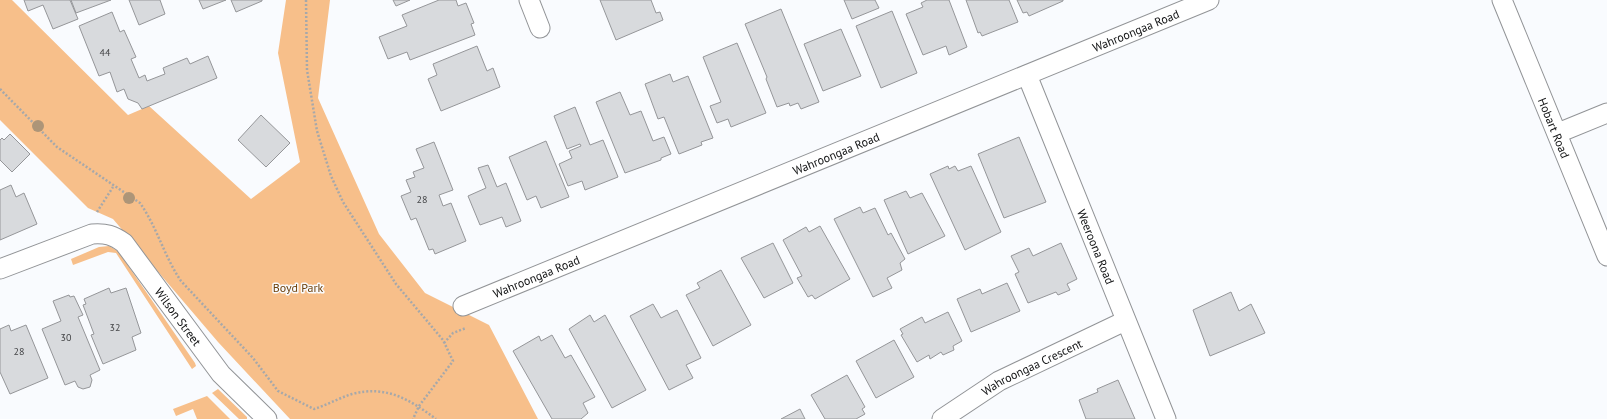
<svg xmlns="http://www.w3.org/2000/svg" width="1607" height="419" viewBox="0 0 1607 419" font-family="'PT Sans',sans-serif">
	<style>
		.green { fill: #f7bf8a }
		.building { fill: #d8dadd; stroke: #959699 }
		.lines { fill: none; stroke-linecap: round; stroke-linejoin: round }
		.street-casing { stroke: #929497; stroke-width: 21 }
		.path { stroke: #a6a8aa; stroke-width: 2.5; stroke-dasharray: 2 2; stroke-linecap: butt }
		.street { stroke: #fff; stroke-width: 19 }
		.tree { fill: #ad9578 }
		.labels { text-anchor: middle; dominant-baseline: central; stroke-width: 3; stroke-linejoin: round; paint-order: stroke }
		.number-label { font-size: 10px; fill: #424345 }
		.street-label { font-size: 12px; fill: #101112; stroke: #f9fbfe }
		.park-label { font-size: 12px; fill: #6e410b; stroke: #f9fbfe }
	</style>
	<rect width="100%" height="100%" fill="#f9fbfe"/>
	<!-- green -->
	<path class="green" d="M0,0H12L128,115L149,106L251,199L300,162L278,53L286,0H330L318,98L379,234L425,293L489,325L538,419H290L218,342L113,219L88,208L0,120Z
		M109,246L118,251L195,363L196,366L192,369L116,253L108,252L73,265L71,259L99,247Z
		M218,389L247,417V419H239L212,393Z
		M207,396L230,419H197L193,409L176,416L173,409Z"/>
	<!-- building -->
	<path class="building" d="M24,0H70L78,19L53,29L43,5L28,11Z
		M71,0H111L76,13Z
		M129,0H160L165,14L139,25Z
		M199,0H226L203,9Z
		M231,0H262V1L236,12Z
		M393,0H410L396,6Z
		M439,0H456L458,6L466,3L474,23L471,24L475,35L410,60L407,52L388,59L379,37L407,26L402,15Z
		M600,0H651L656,13L660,12L663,20L616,40Z
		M844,0H875L879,8L852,19Z
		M927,0H949L967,47L949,55L946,46L923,55L906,14L923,7L921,3Z
		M966,0H1009L1018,22L982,36L980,32L978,33Z
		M1017,0H1063V1L1029,16L1027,12L1023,13Z
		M781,9L819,102L801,109L798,103L790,106L789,103L777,107L766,79L767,77L745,24Z
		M892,11L917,73L881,88L856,26Z
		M112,12L120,32L124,30L136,57L131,59L139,78L145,75L147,81L165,74L163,68L187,58L190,64L208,56L217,78L142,109L138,103L128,99L124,89L117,92L110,72L99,76L79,26Z
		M841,29L861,76L823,91L804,44Z
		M737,43L766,113L731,127L728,119L717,123L710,106L721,102L703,57Z
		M477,46L487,71L493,68L500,87L441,111L428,79L437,75L433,64Z
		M670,74L673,82L688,76L713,138L701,142L702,145L679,154L664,117L658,119L645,84Z
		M620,92L630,115L641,111L653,141L664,137L671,154L661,158V160L625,173L596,102Z
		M575,107L590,145L603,140L618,177L585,190L582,181L568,186L559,164L572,158L569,151L581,146L580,144L567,149L554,116Z
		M261,115L290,143L266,167L238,140Z
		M10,134L30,154L12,172L0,160V140L2,138L4,140Z
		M1019,137L1046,202L1004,218L978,154Z
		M546,141L569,197L541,208L536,196L527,200L509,157Z
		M434,142L453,190L439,195L443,206L451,203L466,241L435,254L433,249L429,250L416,218L411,220L401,196L411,192L406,180L415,177L413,172L424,168L416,149Z
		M488,165L497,187L506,183L521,221L506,227L502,217L480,225L468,196L486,188L478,168Z
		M948,166L949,169L955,166L958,171L971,166L1001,232L965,250L930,174Z
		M11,185L16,197L24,193L37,224L0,240V190Z
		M906,191L910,198L922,193L945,236L908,254L884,200Z
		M860,207L863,213L875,208L888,235L891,233L905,259L900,263L902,270L887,278L892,288L873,297L834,219Z
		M820,226L850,279L815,299L812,295L808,297L797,278L802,276L783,240L806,227L809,232Z
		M773,243L793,283L764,298L741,258Z
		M1061,243L1077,279L1067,284L1070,290L1058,295L1056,292L1028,303L1015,274L1019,272L1011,256L1029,248L1033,256Z
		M721,270L751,325L713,346L686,295L700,288L697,283Z
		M1007,283L1020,311L971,332L957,299L980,289L982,294Z
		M109,288L111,293L126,288L141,333L132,337L136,350L103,364L91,335L94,334L83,305L86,304L84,299Z
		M1231,292L1239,311L1251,304L1265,333L1210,356L1193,310Z
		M69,295L70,297L74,296L83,315L78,317L100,370L90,375L92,380L90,387L83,389L78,387L75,381L65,385L42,329L61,321L53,301Z
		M653,304L661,318L677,310L701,358L686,365L693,378L669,390L630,316Z
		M948,312L962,341L953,346L954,350L943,355L941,352L930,359L929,355L917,362L901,335L903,334L900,329L922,317L925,323Z
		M590,315L594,322L605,315L646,390L612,408L569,329Z
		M9,325L11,331L26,325L48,378L10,394L0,372V329Z
		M552,335L565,358L571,355L595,397L583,403L588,413L581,419H552L513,351L539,336L541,341Z
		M894,340L914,377L876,398L856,361Z
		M847,375L865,407L862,409L865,414L856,419H825L811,395Z
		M1118,380L1135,419H1086L1079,400L1098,392L1097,389Z
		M800,409L805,419H781Z"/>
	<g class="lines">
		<defs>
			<g id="street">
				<path d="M529,0L540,28"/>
				<path id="s1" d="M1502,0L1607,256"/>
				<path id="s2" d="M1027,75L1166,419"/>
				<path d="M1558,133L1607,113"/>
				<path id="s3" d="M0,269L92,234C106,233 113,235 124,243L221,374L267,419"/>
				<path id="s4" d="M463,306L1209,0"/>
				<path id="s5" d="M942,419L999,381L1125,321"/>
			</g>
		</defs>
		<!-- street casing -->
		<use href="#street" class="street-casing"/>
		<!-- path -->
		<path class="path" d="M306,0L307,70L317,131L331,176L343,202L396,284L443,340L453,361L419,406L413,419
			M0,89L57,147L140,203C157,227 164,256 181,281L253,358L278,391L314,409C327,405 339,398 352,394C386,385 409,399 436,419
			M97,212L113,187
			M444,343L453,333L466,328"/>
		<!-- street -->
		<use href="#street" class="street"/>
	</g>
	<!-- trees -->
	<g class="tree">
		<circle cx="38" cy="126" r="6"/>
		<circle cx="129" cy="198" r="6"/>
	</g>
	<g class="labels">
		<!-- number labels -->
		<g class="number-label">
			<text x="105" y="52">44</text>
			<text x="422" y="199">28</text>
			<text x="115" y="327">32</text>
			<text x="66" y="337">30</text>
			<text x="19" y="351">28</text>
		</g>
		<!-- street labels -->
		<g class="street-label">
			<text stroke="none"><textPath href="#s4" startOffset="727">Wahroongaa Road</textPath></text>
			<text stroke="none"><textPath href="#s1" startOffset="138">Hobart Road</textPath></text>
			<text stroke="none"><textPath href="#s4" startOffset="403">Wahroongaa Road</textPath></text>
			<text stroke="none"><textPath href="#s2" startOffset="185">Weeroona Road</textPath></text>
			<text stroke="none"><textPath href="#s4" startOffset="79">Wahroongaa Road</textPath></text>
			<text stroke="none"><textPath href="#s3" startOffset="224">Wilson Street</textPath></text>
			<text stroke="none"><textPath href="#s5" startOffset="104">Wahroongaa Crescent</textPath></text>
		</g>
		<!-- park labels -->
		<g class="park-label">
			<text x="298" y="287">Boyd Park</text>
		</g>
	</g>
</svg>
